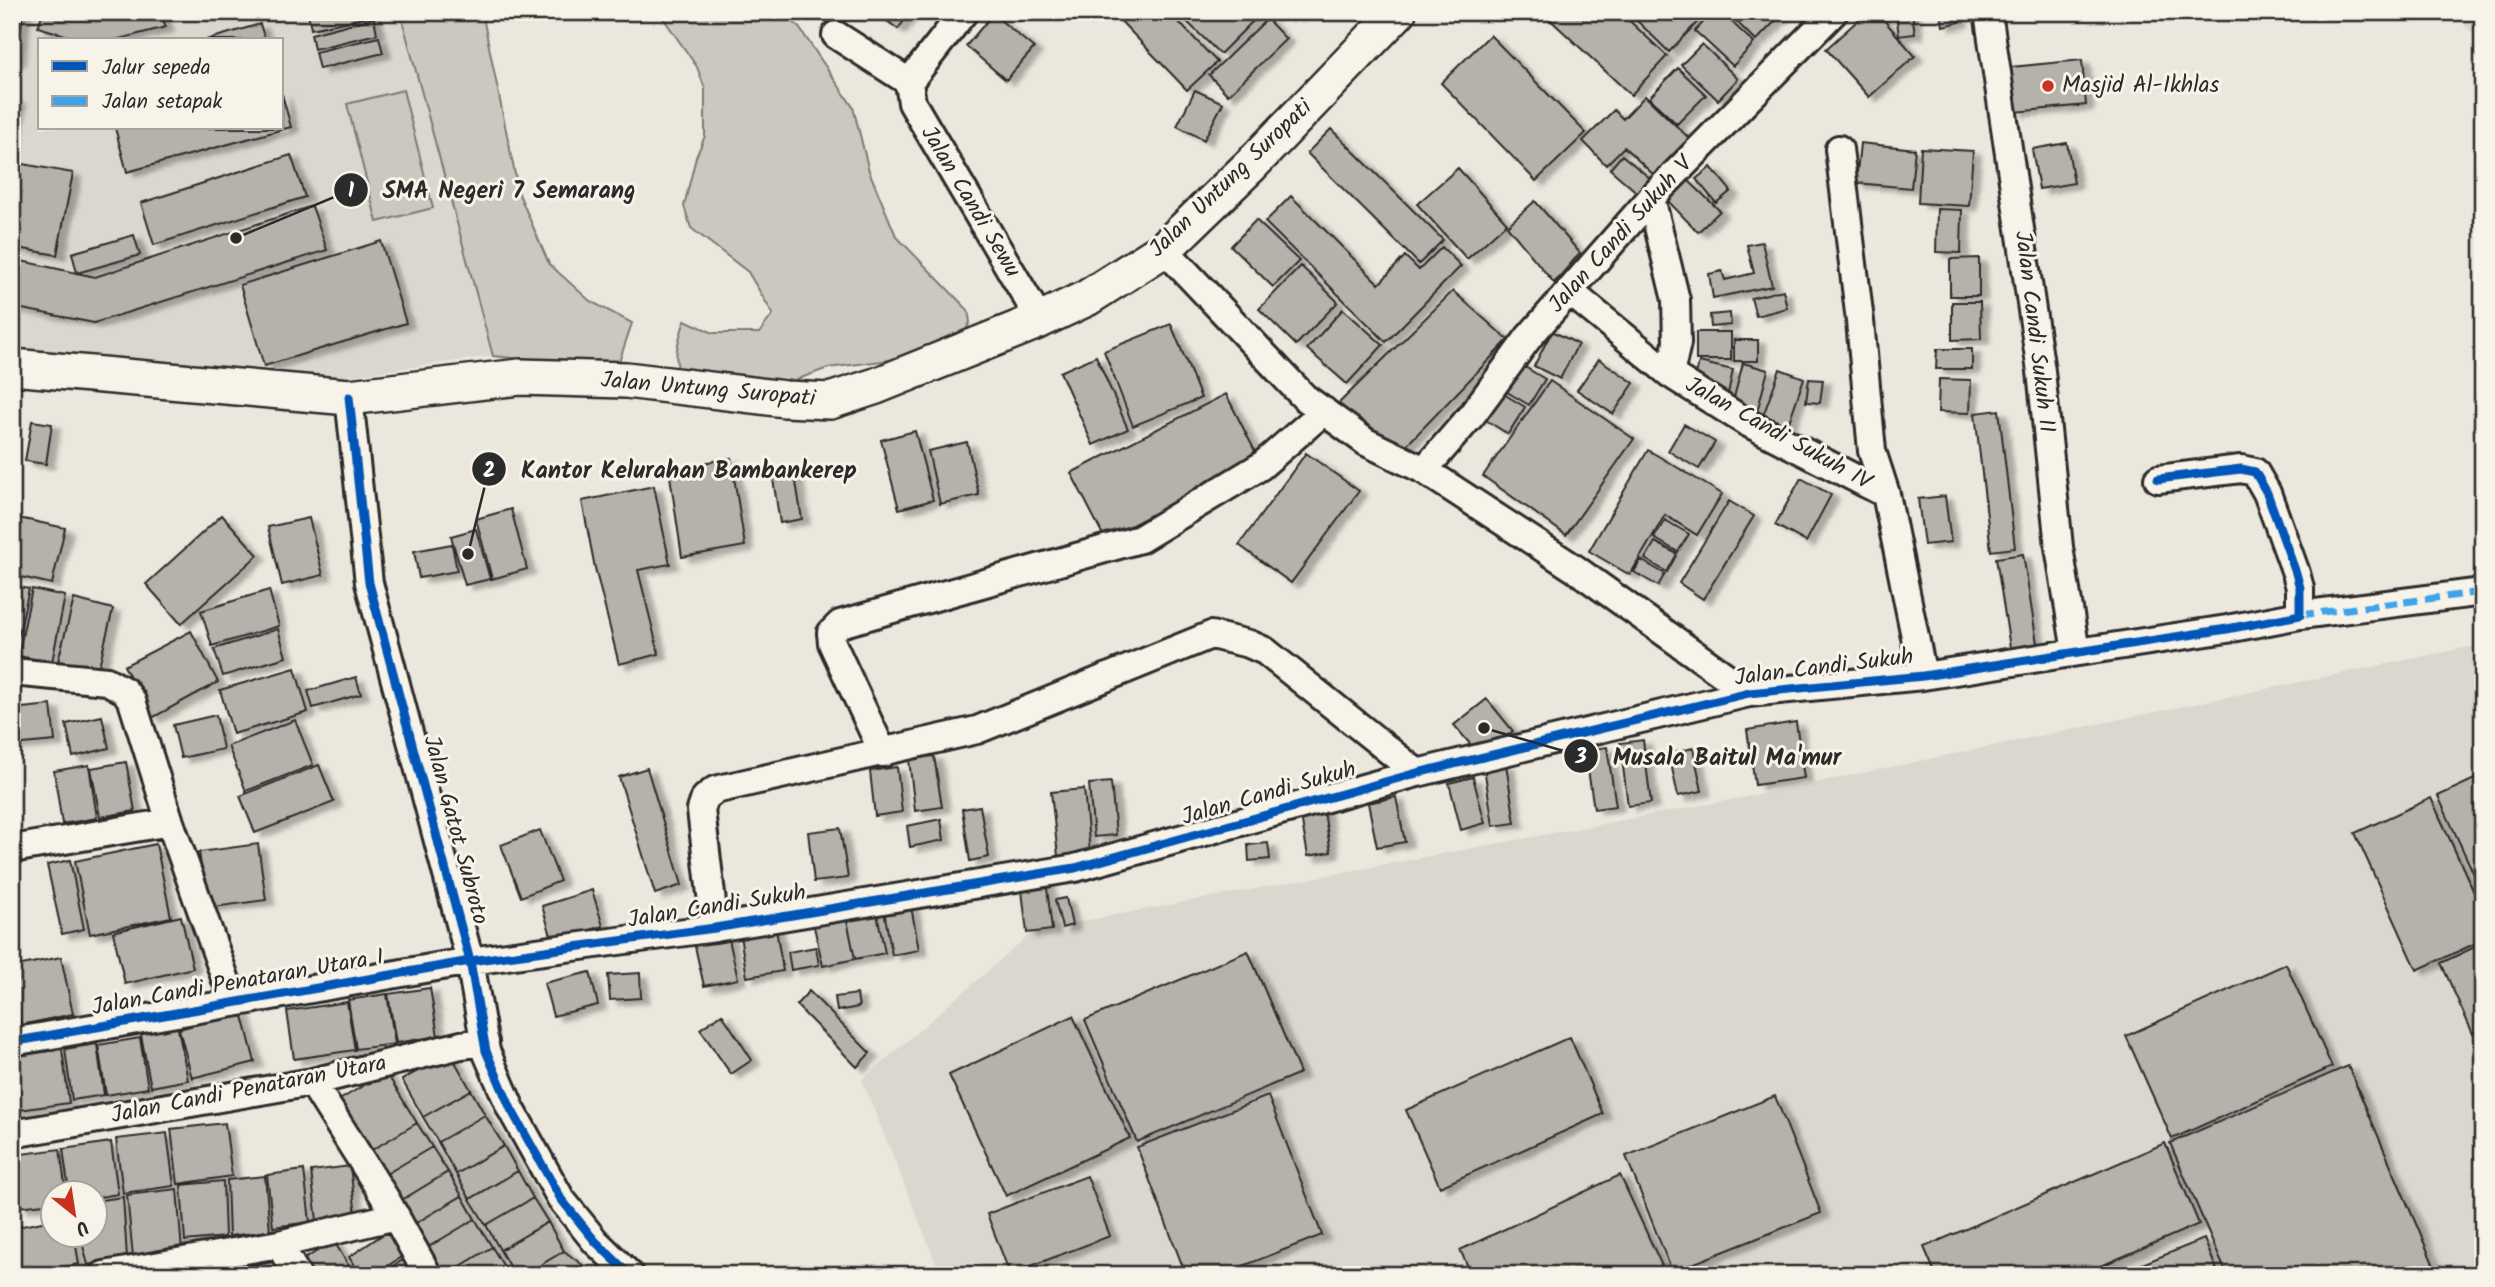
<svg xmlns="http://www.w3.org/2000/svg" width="2495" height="1287" viewBox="0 0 2495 1287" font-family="Kalam,sans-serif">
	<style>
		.built { fill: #dbd7ce; fill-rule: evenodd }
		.green { fill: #cbc8bf; stroke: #7b7a75; stroke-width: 2 }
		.building { fill: #b5b2ab; stroke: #2b2b2b; stroke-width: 2; filter: url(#shadow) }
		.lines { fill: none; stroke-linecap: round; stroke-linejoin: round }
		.minor-casing { stroke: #2b2b2b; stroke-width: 32 }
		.major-casing { stroke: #2b2b2b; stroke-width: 40 }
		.minor { stroke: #f7f3e8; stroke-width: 26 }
		.major { stroke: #f7f3e8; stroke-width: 35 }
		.quiet { stroke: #3ea3eb; stroke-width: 7; stroke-dasharray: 14 7; stroke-linecap: butt }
		.cycleway-casing { stroke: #f7f3e8; stroke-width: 13 }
		.cycleway { stroke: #0057b8; stroke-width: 9 }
		.poi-dot { fill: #c8321e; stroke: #f7f3e8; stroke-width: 2.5 }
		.labels { text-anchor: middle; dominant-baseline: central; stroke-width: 6; stroke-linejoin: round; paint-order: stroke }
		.poi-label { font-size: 23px; fill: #2b2b2b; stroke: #f7f3e8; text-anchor: start }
		.street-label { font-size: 23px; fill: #2b2b2b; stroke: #f7f3e8 }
		.leader { fill: none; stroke: #2b2b2b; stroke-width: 2.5 }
		.callout-dot { fill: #2b2b2b; stroke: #f7f3e8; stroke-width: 2.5 }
		.mark-label { font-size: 21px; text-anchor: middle; font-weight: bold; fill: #fff }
		.callout-label { font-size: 24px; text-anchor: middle; font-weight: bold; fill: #2b2b2b; stroke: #f7f3e8; stroke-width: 6; stroke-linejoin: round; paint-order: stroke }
	</style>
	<defs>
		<filter id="shadow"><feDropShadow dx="8" dy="4.5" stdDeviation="2" flood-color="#0004"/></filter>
	</defs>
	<rect width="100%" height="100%" fill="#ebe7dd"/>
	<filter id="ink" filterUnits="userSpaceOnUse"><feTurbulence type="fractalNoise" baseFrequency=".0143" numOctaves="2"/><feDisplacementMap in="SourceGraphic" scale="14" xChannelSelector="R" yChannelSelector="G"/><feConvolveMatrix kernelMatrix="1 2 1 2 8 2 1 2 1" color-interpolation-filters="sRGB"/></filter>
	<g filter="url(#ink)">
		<!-- built -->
		<path class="built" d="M12,12H400L493,356L295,383L100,355L12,347ZM40,40H282V128H40Z
			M2453,12H2483V45Z
			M2483,644V1275H941L862,1080L1035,930L1751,796Z"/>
		<!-- green -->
		<path class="green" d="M400,12H482L519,194L549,264L590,301L632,323L617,368L493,356Z
			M659,12H781L798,26L853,107L869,171L896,236L968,310L970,322L964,334L905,358L828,368L774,388L684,380C670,360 678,343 685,320L713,333H759L773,314L748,272L691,228L684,206L696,157L705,136V89L697,67Z
			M403,90L433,208L377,222L347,104Z"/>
		<!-- building -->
		<path class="building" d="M12,12H23L16,62H12Z
			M43,12H160L166,27L115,40H82L38,27Z
			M313,12H371L372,16L311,29L308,13Z
			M875,12H904L908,15L898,29Z
			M1112,12H1169L1217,62L1187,90Z
			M1177,12H1247L1254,20L1220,54Z
			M1542,12H1620L1667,56L1631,95Z
			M1628,12H1707L1669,52Z
			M1713,12H1721L1754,43L1733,66L1695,31Z
			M1727,12H1783V13L1756,41Z
			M1867,12H1877L1915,56L1869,97L1826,49Z
			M1896,12H1912L1915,34L1899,36Z
			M1940,12H1958L1960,22L1943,26Z
			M993,14L1034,48L1006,80L966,46Z
			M374,18L377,34L314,49L311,34Z
			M1267,19L1286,39L1228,95L1209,75Z
			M260,24L265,40H206Z
			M1490,35L1586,133L1536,181L1441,83Z
			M379,37L383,53L319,69L315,52Z
			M1702,44L1738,79L1718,100L1681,65Z
			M2082,60L2086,105L2015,112L2011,67Z
			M1678,68L1706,95L1677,124L1649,98Z
			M1195,90L1223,103L1204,140L1177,126Z
			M282,94L291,127L127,172L115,128H282Z
			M1645,96L1691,140L1656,177L1624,147L1606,165L1583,141L1614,110L1623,119Z
			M12,99L18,100L13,139H12Z
			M1331,129L1443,240L1419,264L1307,153Z
			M1860,143L1915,149L1911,188L1856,183Z
			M2067,143L2074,183L2039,189L2032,149Z
			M1921,148L1973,151L1969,206L1918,203Z
			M291,155L305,197L154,245L141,203Z
			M1622,155L1652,180L1640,195L1610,169Z
			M12,162L73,173L57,255L12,247Z
			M1711,167L1731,191L1716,203L1696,179Z
			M1458,168L1507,223L1467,259L1417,204Z
			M1687,179L1720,211L1698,232L1666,199Z
			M1291,196L1379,284L1405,256L1419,270L1442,247L1461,266L1386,342L1265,222Z
			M1535,201L1580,253L1554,283L1507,226Z
			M312,206L327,250L94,323L12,307V259L95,277Z
			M1937,209L1962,210L1961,253L1936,252Z
			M1256,220L1299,261L1273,287L1231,246Z
			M134,235L140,255L77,273L72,253Z
			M381,241L406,323L264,366L240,285Z
			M1762,242L1772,286L1713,298L1709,274L1722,271L1725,280L1754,273L1747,245Z
			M1979,258V296H1950V259Z
			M1301,266L1338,302L1296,345L1259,309Z
			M1783,290L1787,308L1756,316L1751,298Z
			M1453,291L1508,340L1401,451L1337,405Z
			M1952,302H1980L1981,339L1952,340Z
			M1343,309L1383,345L1347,384L1307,349Z
			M1730,313L1731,325L1711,327L1710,315Z
			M1171,324L1201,398L1133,426L1104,351Z
			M1552,331L1578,344L1560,379L1534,366Z
			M1696,332H1731V360H1696Z
			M1734,340H1758V361H1734Z
			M1937,349H1972V369H1936Z
			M1096,356L1128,429L1093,445L1060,372Z
			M1599,359L1634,383L1613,414L1577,390Z
			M1699,362L1733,370L1728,394L1693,386Z
			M1518,363L1545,379L1529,405L1502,389Z
			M1743,363L1768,370L1757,412L1732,405Z
			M1780,369L1804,378L1788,425L1763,416Z
			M1809,379L1823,380L1820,403L1806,402Z
			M1939,379L1971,380L1970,413L1938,412Z
			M1550,381L1634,439L1566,535L1483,476Z
			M1497,390L1525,407L1508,434L1481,417Z
			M1226,394L1259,459L1105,539L1071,473Z
			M1999,410L2015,548L1991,551L1975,413Z
			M32,421L52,424L46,464L25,461Z
			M1684,424L1715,442L1699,469L1668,451Z
			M915,431L933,500L899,509L881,440Z
			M967,442L979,495L940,504L928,451Z
			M1648,450L1722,494L1697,535L1665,515L1630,575L1589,551Z
			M1306,453L1359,491L1291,583L1239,545Z
			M731,458L745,546L682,557L669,469Z
			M795,476L802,519L780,523L773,479Z
			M1801,478L1831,495L1806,542L1775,525Z
			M654,486L670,564L638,570L659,654L619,664L595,568L582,501Z
			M1945,496L1951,542L1924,545L1918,499Z
			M1729,501L1754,516L1703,599L1679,583Z
			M511,509L527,569L492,579L476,519Z
			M222,515L258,555L181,624L146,584Z
			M19,518L65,528L52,584L12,575V549Z
			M309,518L323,575L282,585L268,527Z
			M1665,520L1689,534L1678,552L1654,538Z
			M476,529L490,579L465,585L451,536Z
			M1655,542L1677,554L1667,572L1645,559Z
			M452,544L457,571L419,578L414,551Z
			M2023,554L2038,650L2011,654L1996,558Z
			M1641,560L1665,574L1658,586L1634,572Z
			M12,585L29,589L14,655H12Z
			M32,589L65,596L52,662L18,656Z
			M269,590L279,626L212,646L201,611Z
			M74,599L113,609L98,670L58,661Z
			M278,629L286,657L223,676L214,649Z
			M191,631L218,682L152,718L124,666Z
			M295,668L308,712L233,734L220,690Z
			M356,677L361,694L313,708L308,691Z
			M1487,699L1513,731L1481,757L1454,725Z
			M51,705L55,741L12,745V709Z
			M216,715L223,749L181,758L173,725Z
			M102,716L109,748L73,757L66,724Z
			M295,720L313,765L246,791L228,746Z
			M1796,722L1804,778L1755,785L1747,730Z
			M1643,740L1651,803L1628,806L1620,743Z
			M1607,747L1616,806L1594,809L1585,750Z
			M1693,748L1702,791L1678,796L1669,754Z
			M934,756L942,807L915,811L909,759Z
			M126,762L135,811L100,817L91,768Z
			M1506,764L1515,823L1493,826L1484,767Z
			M89,765L97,818L62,824L54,771Z
			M319,765L334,802L255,833L240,796Z
			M897,767L902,812L875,816L870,771Z
			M647,768L682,885L655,894L619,777Z
			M2483,775V894L2438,796Z
			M1473,777L1485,823L1461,830L1449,783Z
			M1111,782L1116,835L1094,837L1089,784Z
			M1084,789L1090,853L1058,856L1051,792Z
			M1396,797L1405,842L1377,847L1368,803Z
			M2431,798L2483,912V940L2417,970L2355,833Z
			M980,806L989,857L970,861L962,809Z
			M1323,807L1331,852L1308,856L1300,811Z
			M941,819L944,840L910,847L907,826Z
			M840,828L848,878L814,882L808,832Z
			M540,830L560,881L521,897L501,845Z
			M1268,843L1270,859L1249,861L1248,845Z
			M156,844L171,917L90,934L75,861Z
			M258,844L266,900L207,908L199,852Z
			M70,860L84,929L62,934L47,865Z
			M1046,879L1052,930L1027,933L1021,882Z
			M592,890L603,926L553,942L542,906Z
			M1066,898L1072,925L1062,928L1055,900Z
			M875,904L885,953L855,959L845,910Z
			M911,906L919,950L892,955L884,911Z
			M845,910L855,959L823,966L812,918Z
			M181,916L193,968L125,984L113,932Z
			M775,923L783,971L747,977L739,930Z
			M728,935L738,979L704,986L694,942Z
			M2483,943V1029L2473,1034L2441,963Z
			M816,947L819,965L791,970L788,952Z
			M1248,951L1300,1073L1137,1142L1085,1020Z
			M61,957L73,1014L21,1025L12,983V967Z
			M2286,964L2332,1067L2172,1139L2126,1036Z
			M590,972L598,1005L553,1016L544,983Z
			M640,973L641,998L610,1000L608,975Z
			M430,988L438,1036L396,1043L388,994Z
			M809,991L870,1053L857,1067L796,1005Z
			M387,994L395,1044L356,1049L348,1000Z
			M857,994L859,1007L837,1011L835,997Z
			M347,1002L355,1050L294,1059L287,1011Z
			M242,1012L255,1062L192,1078L179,1029Z
			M722,1014L752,1060L731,1074L700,1029Z
			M1073,1016L1130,1138L1006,1196L949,1075Z
			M177,1023L188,1080L151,1087L140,1030Z
			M2483,1036V1057L2475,1040Z
			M1570,1037L1603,1114L1440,1187L1406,1110Z
			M140,1038L148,1088L106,1095L98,1045Z
			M97,1044L104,1095L72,1100L65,1049Z
			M62,1049L69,1103L12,1111V1057Z
			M450,1053L471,1090L423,1117L402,1080Z
			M2348,1066L2438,1275H2227L2170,1143Z
			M386,1072L417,1123L367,1153L336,1102Z
			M471,1090L485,1115L438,1142L423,1117Z
			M1268,1096L1322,1235L1220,1275H1186L1137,1147Z
			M1775,1096L1821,1213L1672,1272L1626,1156Z
			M485,1115L504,1146L456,1174L438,1142Z
			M225,1123L232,1176L178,1184L171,1129Z
			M417,1123L432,1147L381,1177L367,1153Z
			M167,1133L174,1186L123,1193L116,1139Z
			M111,1142L118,1194L94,1198V1192H69L63,1149Z
			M2165,1143L2199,1224L2080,1275H1936L1924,1247Z
			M504,1146L518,1171L470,1199L456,1174Z
			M432,1147L448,1172L397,1203L381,1177Z
			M60,1149L66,1192H52V1203L19,1207L13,1155Z
			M350,1166L356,1216L317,1221L311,1171Z
			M304,1170L310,1222L273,1227L267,1175Z
			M518,1171L533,1198L486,1225L470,1199Z
			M448,1172L462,1196L411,1226L397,1203Z
			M1620,1175L1662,1266L1644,1275H1472L1460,1250Z
			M265,1176L270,1231L229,1236L227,1180Z
			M1087,1176L1110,1236L1010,1274L987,1214Z
			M223,1181L225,1237L185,1241L181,1185Z
			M177,1189L182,1252L133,1257L127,1195Z
			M462,1196L475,1219L425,1249L411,1226Z
			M123,1197L127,1257L88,1265L80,1234H94V1201Z
			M533,1198L548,1222L500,1250L486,1225Z
			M475,1219L492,1247L446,1275H441L425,1249Z
			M52,1220V1234H74L79,1264L25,1275H12V1228Z
			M548,1222L564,1251L524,1275H514L500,1250Z
			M388,1231L404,1255L374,1275H360L349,1257Z
			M2204,1239L2219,1275H2115Z
			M334,1241L354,1275H310L301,1261Z
			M492,1247L509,1275H446Z
			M564,1251L584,1266L575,1275H524Z
			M405,1259L414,1275H378Z
			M274,1262L276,1275H213V1272Z
			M584,1266L594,1275H575Z"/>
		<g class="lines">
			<defs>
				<path id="minor" d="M964,12L909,82L912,103L1040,320
					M1988,12L2041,371L2059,547L2076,652
					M836,35L909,82
					M1839,149L1860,321L1872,451L1886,494L1923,676
					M1651,198L1676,300L1677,343L1670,374
					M1164,249L1304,397L1366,442L1424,470L1577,570L1749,693
					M1569,291L1670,374L1746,422L1886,494
					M349,397L369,583L470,961L486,1051L511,1109L561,1199L595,1241L630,1275
					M1424,470L1471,416L1529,337L1651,198L1834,12
					M2300,615L2483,592
					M12,672L107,681L125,691L132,701L170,822L234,1003
					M883,753L832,643L831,633L840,624L1140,539L1261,466L1324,411
					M12,849L170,822
					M715,928L701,810L705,798L715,790L977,730L1211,635L1249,644L1265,651L1417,773
					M12,1042L470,961L715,928L1075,868L1417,773L1749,693L1923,676L2227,629L2300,615V588L2296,573L2267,493L2255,472L2241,469L2158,479
					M312,1082L387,1201L428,1275
					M12,1134L312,1082L461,1045L485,1042
					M279,1244L297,1275
					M104,1275L279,1244L396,1216"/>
				<path id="major" d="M12,367L349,397L520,377L626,380L785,399L830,401L876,386L1040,320L1087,298L1164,249L1252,164L1398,12"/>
			</defs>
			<!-- minor casing -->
			<use href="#minor" class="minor-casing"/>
			<!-- major casing -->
			<use href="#major" class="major-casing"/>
			<!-- minor -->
			<use href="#minor" class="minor"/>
			<!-- major -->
			<use href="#major" class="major"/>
			<!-- quiet -->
			<path class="quiet" d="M2300,615L2483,592"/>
			<defs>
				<path id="cycleway" d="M349,397L369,583L470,961L486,1051L511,1109L561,1199L595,1241L630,1275
					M12,1042L470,961L715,928L1075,868L1417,773L1749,693L1923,676L2227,629L2300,615V588L2296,573L2267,493L2255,472L2241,469L2158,479"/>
			</defs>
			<!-- cycleway casing -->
			<use href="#cycleway" class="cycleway-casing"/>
			<!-- cycleway -->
			<use href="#cycleway" class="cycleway"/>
		</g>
	</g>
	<!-- markers -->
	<circle class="poi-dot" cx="2048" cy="86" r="7"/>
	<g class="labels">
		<!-- poi labels -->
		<g class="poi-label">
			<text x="2062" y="86">Masjid Al-Ikhlas</text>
		</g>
		<!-- street labels -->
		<g class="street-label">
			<text transform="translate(1231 179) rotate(-44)">Jalan Untung Suropati</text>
			<text transform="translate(970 202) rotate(59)">Jalan Candi Sewu</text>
			<text transform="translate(1621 235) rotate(-48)">Jalan Candi Sukuh V</text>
			<text transform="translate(2034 332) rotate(83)">Jalan Candi Sukuh II</text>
			<text transform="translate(708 390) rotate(5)">Jalan Untung Suropati</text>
			<text transform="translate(1778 434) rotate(29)">Jalan Candi Sukuh IV</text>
			<text transform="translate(1824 668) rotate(-7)">Jalan Candi Sukuh</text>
			<text transform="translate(1269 794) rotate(-16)">Jalan Candi Sukuh</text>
			<text transform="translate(455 830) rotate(75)">Jalan Gatot Subroto</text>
			<text transform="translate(717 907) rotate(-9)">Jalan Candi Sukuh</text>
			<text transform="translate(238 983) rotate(-10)">Jalan Candi Penataran Utara I</text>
			<text transform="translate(249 1090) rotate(-11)">Jalan Candi Penataran Utara</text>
		</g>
	</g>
	<!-- callouts -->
	<path class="leader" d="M236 238L351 190M468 554L489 469M1484 728L1581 756"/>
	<g class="callout-dot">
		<circle cx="236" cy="238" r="7"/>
		<circle cx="468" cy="554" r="7"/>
		<circle cx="1484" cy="728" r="7"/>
		<circle cx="351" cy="190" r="18"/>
		<circle cx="489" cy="469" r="18"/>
		<circle cx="1581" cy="756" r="18"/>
	</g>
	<g class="mark-label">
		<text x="351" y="197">1</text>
		<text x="489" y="477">2</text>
		<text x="1581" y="763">3</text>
	</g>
	<g class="callout-label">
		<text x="509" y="198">SMA Negeri 7 Semarang</text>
		<text x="689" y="478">Kantor Kelurahan Bambankerep</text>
		<text x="1727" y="765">Musala Baitul Ma'mur</text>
	</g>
	<!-- margin -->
	<rect width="2495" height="1287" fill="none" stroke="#f7f3e8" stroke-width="42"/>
	<rect x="21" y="21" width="2453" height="1245" fill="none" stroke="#2b2b2b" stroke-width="2.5" filter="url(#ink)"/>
	<!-- legend -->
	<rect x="38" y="38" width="245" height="91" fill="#f7f3e8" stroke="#a5a39c" stroke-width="2"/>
	<rect x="52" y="61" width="35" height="10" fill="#0057b8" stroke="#a5a39c" stroke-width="2"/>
	<text x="102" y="74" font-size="21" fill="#2b2b2b">Jalur sepeda</text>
	<rect x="52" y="96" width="35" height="10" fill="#3ea3eb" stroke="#a5a39c" stroke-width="2"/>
	<text x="102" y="108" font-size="21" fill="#2b2b2b">Jalan setapak</text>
	<!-- north arrow -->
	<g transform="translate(74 1214) rotate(150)"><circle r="33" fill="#f7f3e8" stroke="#a5a39c" stroke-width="2"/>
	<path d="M0-5L12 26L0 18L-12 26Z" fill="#c8321e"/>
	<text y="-10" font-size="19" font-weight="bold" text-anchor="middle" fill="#2b2b2b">U</text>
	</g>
</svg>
